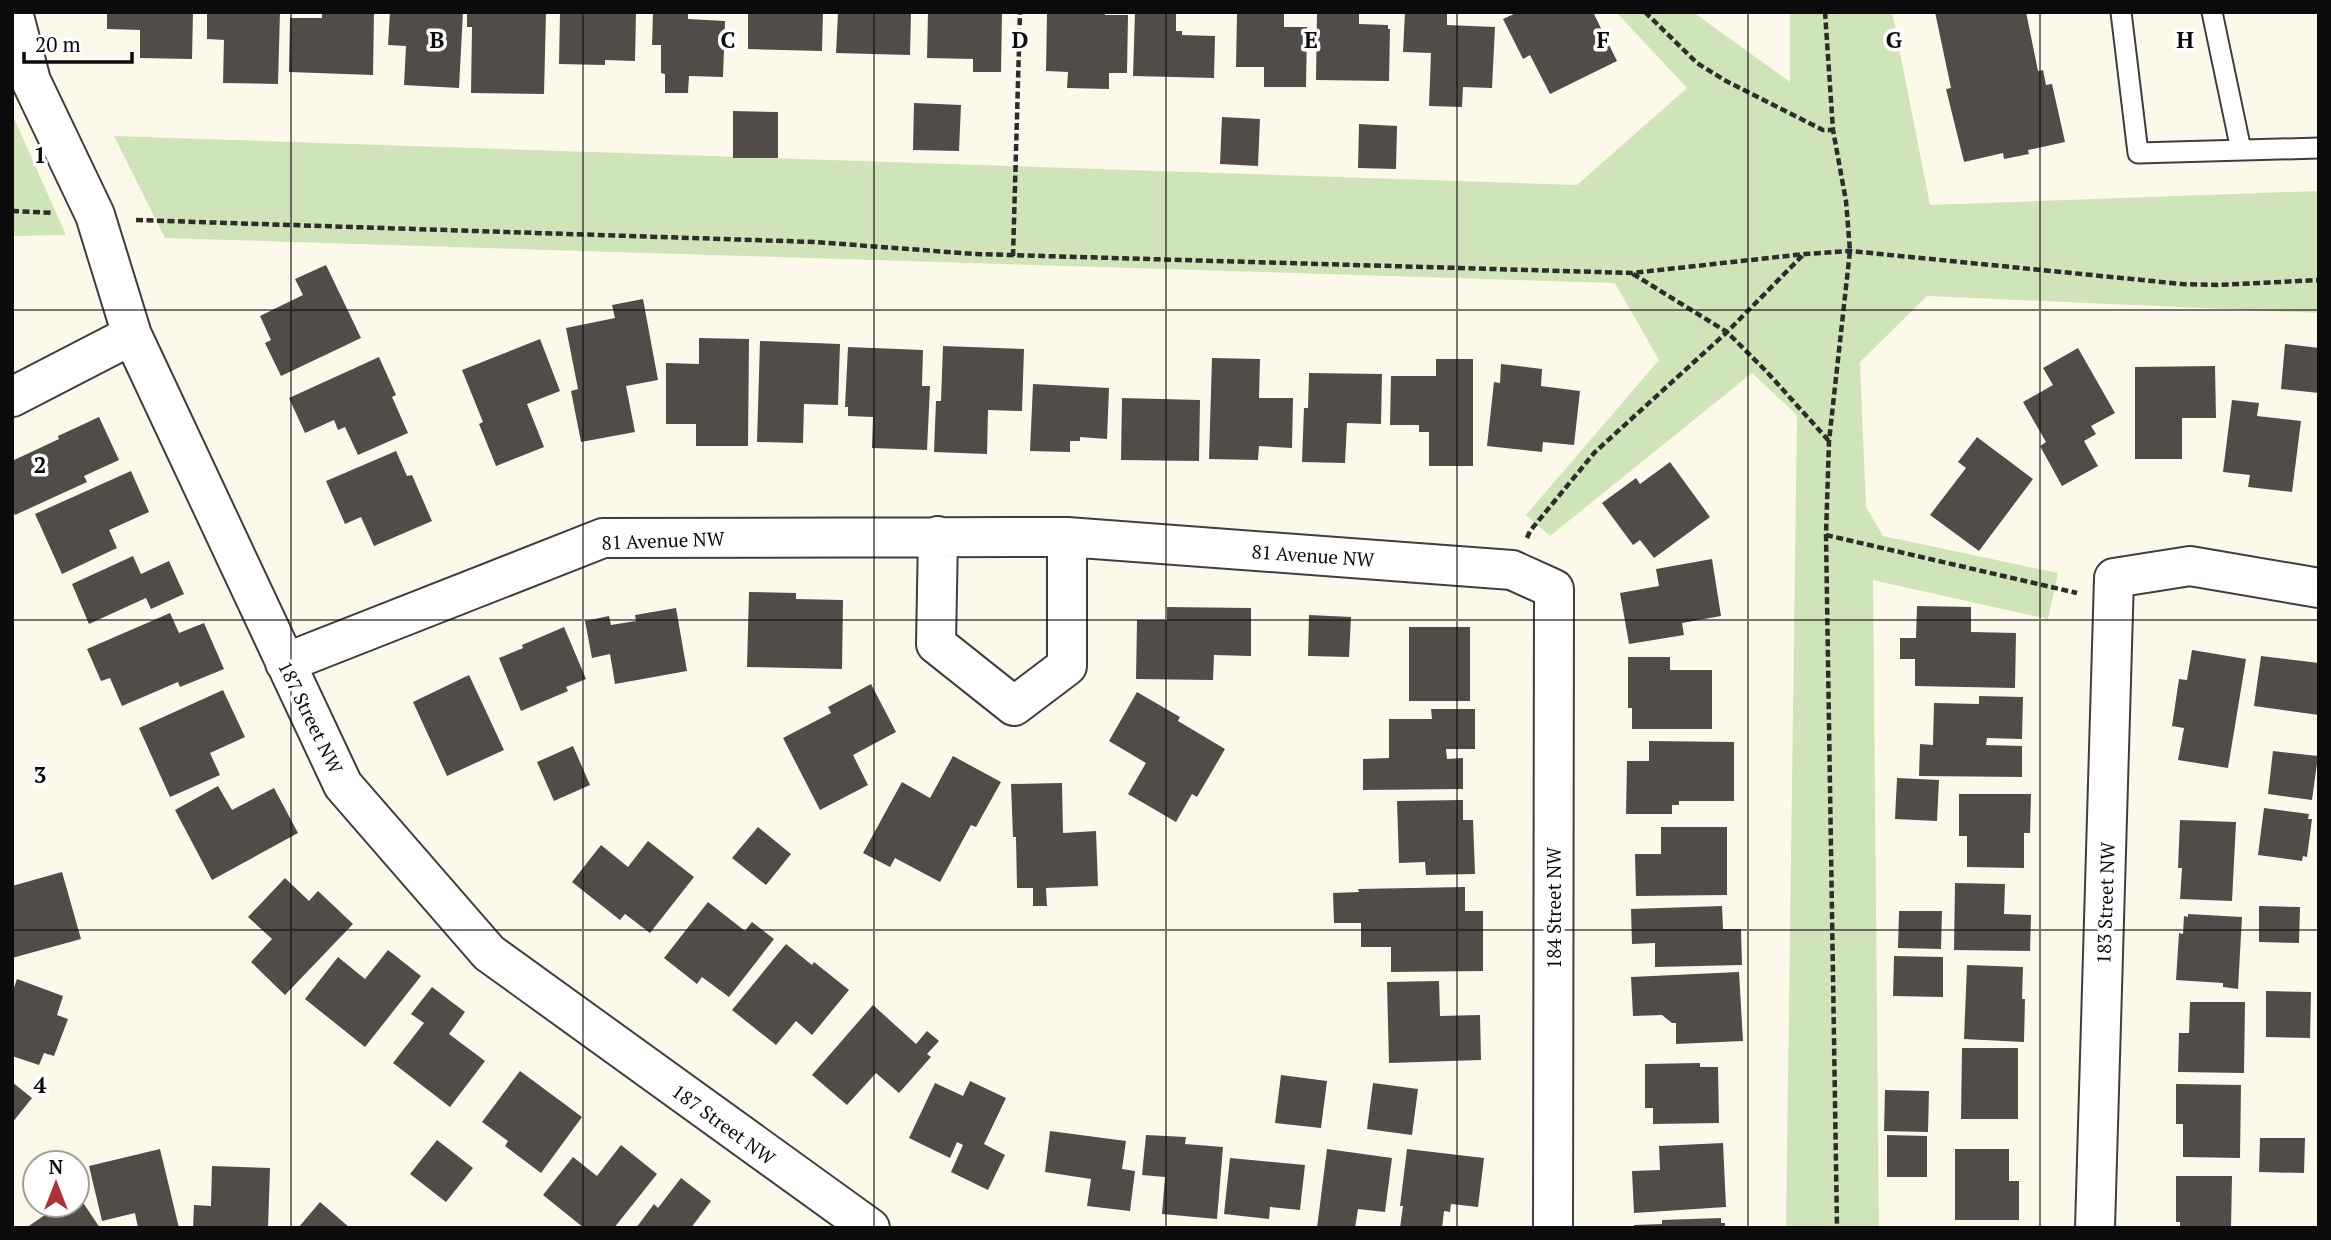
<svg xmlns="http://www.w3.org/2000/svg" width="2331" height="1240" viewBox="0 0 2331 1240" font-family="'PT Serif',serif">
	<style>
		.green { fill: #cfe4b8 }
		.building { fill: #524c48 }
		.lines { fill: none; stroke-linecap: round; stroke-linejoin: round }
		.service-casing { stroke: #3e3e3e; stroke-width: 23 }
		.minor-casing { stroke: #3e3e3e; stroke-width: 42 }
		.path { stroke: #2d2d2d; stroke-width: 4.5; stroke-dasharray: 7 3.5; stroke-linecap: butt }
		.service { stroke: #fff; stroke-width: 19 }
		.minor { stroke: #fff; stroke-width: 38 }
		.grid { fill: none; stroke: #0b0b0b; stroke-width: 2; stroke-opacity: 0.55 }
		.labels { text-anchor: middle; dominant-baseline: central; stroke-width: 7; stroke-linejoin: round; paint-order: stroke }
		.street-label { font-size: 19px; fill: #0b0b0b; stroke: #fff }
		.grid-label { font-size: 23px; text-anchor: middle; font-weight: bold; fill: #0b0b0b; stroke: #fff; stroke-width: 7; stroke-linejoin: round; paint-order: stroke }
	</style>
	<rect width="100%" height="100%" fill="#fdf9ea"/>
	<!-- green -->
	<path class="green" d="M1616,12H1693L1790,82V12H1892L1930,205L2319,191V313L1927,296L1860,362L1866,507L1883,536L2058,573L2048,619L1873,580L1879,1228H1786L1797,415L1752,373L1550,536L1526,515L1659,360L1615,283L165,238L114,136L1577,185L1687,88Z
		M12,118H14L66,235L12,236Z"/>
	<!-- building -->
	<path class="building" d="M107,12H193L192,59L140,58V30L107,29Z
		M207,12H280L278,84L223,83L224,40L207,39Z
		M322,12H374L373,75L289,72L290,18H322Z
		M390,12H463L459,88L404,85L406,46L388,45Z
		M467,12H546L544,94L471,93L472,27H467Z
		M560,12H636L635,61L605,60V65L559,64Z
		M653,12H688V19L725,21L723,77L689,76L688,93H665V74L661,73V45H652Z
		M748,12H823L822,51L748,49Z
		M838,12H911L910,55L836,53Z
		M928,12H1002L1001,72H973V59L927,58Z
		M1047,12H1105V15H1128L1127,73H1109V89L1067,88L1068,72L1046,71Z
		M1135,12H1176V31H1182V35L1215,36L1214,78L1133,76Z
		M1237,12H1284V27H1307L1306,87H1264V67H1236Z
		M1317,12H1359V24L1388,25V29H1390L1389,81L1316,80Z
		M1405,12H1447V25L1495,27L1492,88L1463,87L1462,107L1429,106L1431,53L1403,52Z
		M1518,12H1593L1617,61L1550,94L1530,55L1523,59L1503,19Z
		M1935,12H2026L2038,71L2043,70L2046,85L2052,84L2065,142L2028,150L2029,154L2004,159L2003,153L1964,162L1946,89L1951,88Z
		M914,103L961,105L959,151L913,150Z
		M733,111L778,112V158H733Z
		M1222,117L1260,119L1258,166L1220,164Z
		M1359,124L1397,126L1396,169L1358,168Z
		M326,265L361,338L281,376L265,343L271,340L260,316L303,295L295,279Z
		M643,299L658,380L626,386L635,432L581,442L571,391L578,389L566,328L615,318L612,305Z
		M699,338L749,339L748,446H696V424H666V363L699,364Z
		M540,339L560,391L527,404L544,447L496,466L479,424L483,422L462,370Z
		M760,341L840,344L838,405L804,404L803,443L757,442Z
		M2285,344L2319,348V393L2281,389Z
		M943,346L1024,349L1022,411L988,410L987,454L934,452L936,401H941Z
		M848,347L923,350L922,386H930L927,450L872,448L873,417L848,416V407H845Z
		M2078,348L2115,413L2091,426L2096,434L2084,441L2098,466L2062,486L2040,446L2046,442L2023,402L2053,385L2043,368Z
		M379,357L396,395L392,397L408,433L358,455L345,427L338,430L334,420L305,433L289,398Z
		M1212,358L1260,359L1259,398H1293L1292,448L1259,446L1258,460L1209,459Z
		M1436,359H1473V466H1429V432H1419V425H1390L1391,376H1436Z
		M1501,364L1542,369L1541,386L1580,391L1574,445L1543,442L1542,452L1487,446L1494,382L1500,383Z
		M2215,366L2216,418H2182V459H2135V367Z
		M1309,373L1382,374L1381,424L1347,423L1345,463L1302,462L1304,408H1308Z
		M1033,384L1109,388L1107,439L1080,437V441H1070V452L1030,451Z
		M1122,398L1200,400L1199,461L1121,460Z
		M2232,400L2259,403L2257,416L2301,421L2292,492L2248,487L2250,475L2223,472Z
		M99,417L119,460L84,476L87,482L15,515L12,509V461L59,439L58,436Z
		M1977,437L2033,479L1979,551L1930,515L1966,468L1958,462Z
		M396,451L407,476L412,475L432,521L374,546L361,517L345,524L326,481Z
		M1670,462L1710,517L1654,558L1640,540L1633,545L1602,503L1636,478L1640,484Z
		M131,471L149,512L109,530L117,548L62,574L35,514Z
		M133,556L141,574L169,561L184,594L151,609L146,598L89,624L72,584Z
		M1712,559L1721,616L1682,623L1684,635L1629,644L1620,593L1659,586L1656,569Z
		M749,592L796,593V599L843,600L842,669L747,667Z
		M1917,606L1971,607V632L2016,633L2015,688L1915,686V659H1900V638H1916Z
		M1167,607L1251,608V656L1214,655L1213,680L1136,679L1137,620H1167Z
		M676,608L687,671L615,684L610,654L592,658L585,621L609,616L611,625L636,621L635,615Z
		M170,613L179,633L204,623L224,669L180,687L178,682L122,706L110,678L101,681L87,649Z
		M1309,615L1351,617L1349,657L1308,656Z
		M564,627L586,679L566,687L568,691L521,711L499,658L523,648L522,645Z
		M1409,627H1470V701H1409Z
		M2192,650L2246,659L2228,768L2178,760L2184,728L2172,726L2179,679L2187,680Z
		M2261,656L2319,663V715L2254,706Z
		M1628,657H1670V670H1712V729H1632V708H1628Z
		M469,675L504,750L447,776L413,702Z
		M871,684L896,732L853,755L868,785L820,810L783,738L831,713L828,707Z
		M223,690L245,737L210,753L220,775L170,797L139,728Z
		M1137,692L1180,717L1178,721L1225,749L1197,797L1192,794L1176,822L1128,794L1146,763L1109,741Z
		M1979,696L2023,697L2022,739L1987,738L1986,745L2022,746V777L1919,776L1920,744L1933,745L1934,703L1979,704Z
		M1431,709H1475V749H1446L1447,759L1463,758V789L1363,790V759L1389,758V719H1432Z
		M1649,741L1734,742V801H1679V805H1672V814H1626L1627,761H1649Z
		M573,746L590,785L554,801L537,762Z
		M2273,751L2318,756L2312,800L2268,794Z
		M953,756L1001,782L976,827L971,825L940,882L895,858L890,867L863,853L902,782L930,798Z
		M1897,778L1939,780L1937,821L1895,819Z
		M1062,783L1063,833L1096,831L1098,886L1046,888L1047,906H1033V888H1017L1016,837H1013L1011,784Z
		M218,786L232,810L274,788L298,833L212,880L175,810Z
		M1959,794H2031L2030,833H2024V868L1967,867V836H1959Z
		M1463,800V820H1473L1475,874L1426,875L1425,862L1399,863L1397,801Z
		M2264,808L2309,814L2308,819H2312L2307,857L2303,856L2302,861L2258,855Z
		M2180,820L2236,822L2232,901L2180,899L2182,868H2178Z
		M758,827L791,854L766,885L732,858Z
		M1661,827H1727V895L1636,896L1635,854H1661Z
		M648,841L694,877L650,933L625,914L620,920L572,882L601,845L628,867Z
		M62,872L81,939L12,958V886Z
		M285,878L309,901L318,891L353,924L285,995L251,962L272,939L248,917Z
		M1955,883L2005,884L2004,914L2031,915L2030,951L1954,950Z
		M1465,887V911H1483V971L1391,972V947H1361V923H1334L1333,893L1359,892L1358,889Z
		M708,902L745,931L752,922L774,939L729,997L702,977L697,984L664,958Z
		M1722,906L1723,929H1741L1742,965L1655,967V943L1632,944L1631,909Z
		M2259,906L2300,907L2299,943L2259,942Z
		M1899,911H1942L1941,949L1898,948Z
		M2188,914L2242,917L2238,989L2223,987V983L2176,980L2179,933L2183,934L2184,916L2188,917Z
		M786,944L812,965L814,962L849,990L812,1035L796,1021L776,1045L732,1010Z
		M388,950L421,976L365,1047L305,999L338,957L365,979Z
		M1894,956L1943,957V997L1893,996Z
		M1967,965L2023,967L2022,999H2025L2024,1042L1964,1039Z
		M1739,972L1743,1041L1676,1044V1023H1672L1662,1015L1633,1016L1631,977Z
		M17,979L63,996L57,1015L68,1019L54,1056L44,1053L39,1065L12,1056V993Z
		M1439,981L1440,1016L1480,1015L1481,1060L1389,1063L1387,982Z
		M432,987L465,1012L449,1034L485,1061L450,1107L393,1063L424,1023L411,1014Z
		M2266,991L2311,992L2310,1038L2266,1037Z
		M2190,1002H2245L2244,1073L2178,1072L2179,1033H2189Z
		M873,1005L916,1044L927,1031L939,1041L927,1054L931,1057L899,1093L876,1073L847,1105L812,1075Z
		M1962,1048H2018V1119H1961Z
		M1700,1063V1067H1718L1719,1123L1653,1124V1108H1645V1064Z
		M520,1071L582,1117L541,1173L505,1146L508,1141L482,1122Z
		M1281,1075L1327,1081L1321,1128L1275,1123Z
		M970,1081L1006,1098L984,1144L1005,1155L988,1190L951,1172L963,1145L957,1142L950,1158L909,1138L935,1083L963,1096Z
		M12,1082L32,1098L12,1123Z
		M1373,1083L1418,1089L1412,1135L1367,1129Z
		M2176,1084L2241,1085L2240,1158L2183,1157V1124H2176Z
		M1885,1090L1929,1091L1928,1132L1884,1131Z
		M1050,1131L1126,1141L1122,1169L1135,1171L1130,1211L1087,1206L1091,1179L1045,1172Z
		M1146,1135L1186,1137L1185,1144L1223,1147L1217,1219L1162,1214L1165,1177L1142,1175Z
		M1887,1135L1927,1136V1177H1887Z
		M2260,1138H2305L2304,1173L2259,1172Z
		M437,1140L473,1168L446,1202L410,1174Z
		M1723,1143L1726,1207L1634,1213L1632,1171L1660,1170L1659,1146Z
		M621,1145L657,1174L614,1228H584L543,1195L573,1157L597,1176Z
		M160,1149L179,1228H138L135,1213L102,1221L89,1166Z
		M1327,1149L1392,1158L1385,1212L1358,1209L1355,1228H1317Z
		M1407,1149L1484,1158L1478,1207L1451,1204L1450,1212L1444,1211L1442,1228H1400L1403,1206H1400Z
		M1955,1149H2009V1181H2019V1220H1955Z
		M1230,1158L1305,1165L1300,1210L1270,1207L1269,1219L1224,1214Z
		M212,1166L270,1168L268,1228H193L194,1205L211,1206Z
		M2176,1176H2232L2231,1228H2180V1222H2176Z
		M681,1178L711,1201L691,1228H636L654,1204L658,1208Z
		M80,1198L100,1228H26L52,1210L55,1215L70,1205H77V1200Z
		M320,1202L350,1228H298Z
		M1721,1218V1223H1725V1228H1634V1225L1662,1224V1220Z"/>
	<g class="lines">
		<defs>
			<path id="service" d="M2121,12L2138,153L2319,148
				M2212,12L2241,150"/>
			<path id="minor" d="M13,12L31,81L95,215L132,335L343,785L489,953L870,1228
				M12,397L132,335
				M938,536L936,644L1014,706L1067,666V537
				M285,663L603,538L1067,537L1512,570L1554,589L1553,1228
				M2095,1228L2114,578L2190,566L2319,588"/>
		</defs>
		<!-- service casing -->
		<use href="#service" class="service-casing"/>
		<!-- minor casing -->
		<use href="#minor" class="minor-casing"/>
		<!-- path -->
		<path class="path" d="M1645,12L1697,63L1726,81L1823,130H1833
			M1825,12L1833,130L1846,201L1850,251L1829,441L1826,535L1837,1228
			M12,211L54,213
			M136,220L815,242L975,254L1632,273L1805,254L1850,251L2182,284L2218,285L2319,280
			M1013,256L1020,12
			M1633,274L1727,332L1767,372L1829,441
			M1826,535L2077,593
			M1527,538L1530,531L1595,452L1727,332L1804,254"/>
		<!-- service -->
		<use href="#service" class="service"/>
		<!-- minor -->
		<use href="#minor" class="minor"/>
	</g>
	<!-- grid -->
	<path class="grid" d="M291,12V1228M583,12V1228M874,12V1228M1166,12V1228M1457,12V1228M1748,12V1228M2040,12V1228M12,310H2319M12,620H2319M12,930H2319"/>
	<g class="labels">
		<!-- street labels -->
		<g class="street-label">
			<text transform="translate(663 540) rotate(-2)">81 Avenue NW</text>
			<text transform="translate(1313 555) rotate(4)">81 Avenue NW</text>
			<text transform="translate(311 717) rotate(64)">187 Street NW</text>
			<text transform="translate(2105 903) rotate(-88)">183 Street NW</text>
			<text transform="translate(1553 908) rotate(-90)">184 Street NW</text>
			<text transform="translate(724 1124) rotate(36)">187 Street NW</text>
		</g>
	</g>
	<g class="grid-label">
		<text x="437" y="48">B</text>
		<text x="728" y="48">C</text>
		<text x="1020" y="48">D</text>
		<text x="1311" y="48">E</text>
		<text x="1603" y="48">F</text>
		<text x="1894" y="48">G</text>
		<text x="2185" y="48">H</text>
		<text x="40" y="163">1</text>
		<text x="40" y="473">2</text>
		<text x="40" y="783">3</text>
		<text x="40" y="1093">4</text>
	</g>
	<!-- border -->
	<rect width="2331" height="1240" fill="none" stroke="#0b0b0b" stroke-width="28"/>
	<!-- north arrow -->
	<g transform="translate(56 1184)"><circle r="33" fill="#ffffff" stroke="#9d9d9d" stroke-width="2"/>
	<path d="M0-5L12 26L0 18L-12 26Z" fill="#ad3139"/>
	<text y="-10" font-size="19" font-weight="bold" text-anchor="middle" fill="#0b0b0b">N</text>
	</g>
	<!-- scale -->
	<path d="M24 52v10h108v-10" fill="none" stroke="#0b0b0b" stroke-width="3.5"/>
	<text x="35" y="52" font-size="21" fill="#0b0b0b" stroke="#ffffff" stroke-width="5" paint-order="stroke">20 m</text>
</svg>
